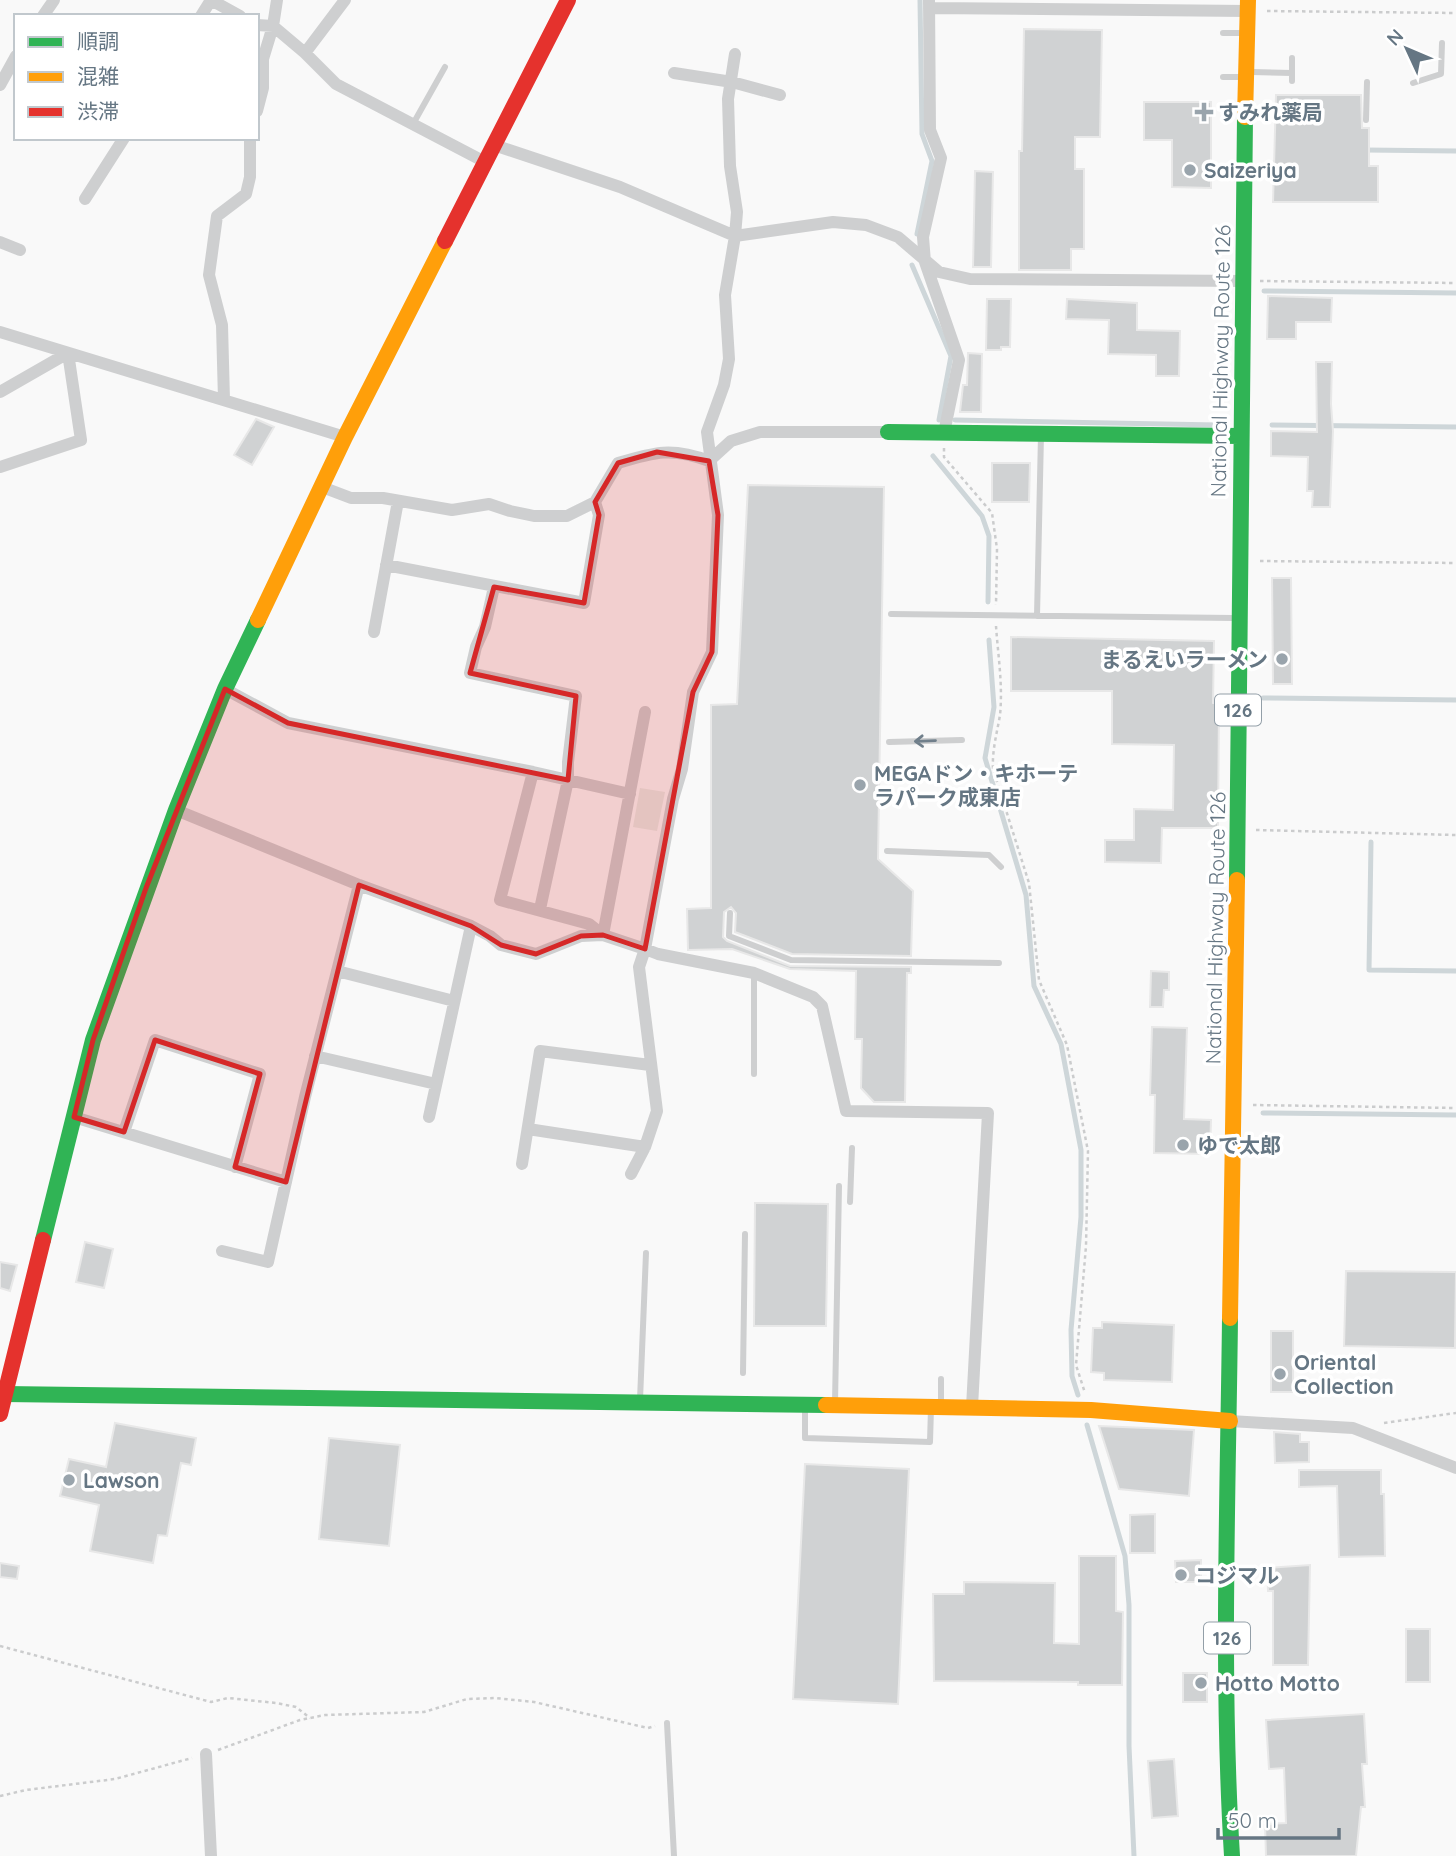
<svg xmlns="http://www.w3.org/2000/svg" width="1456" height="1856" viewBox="0 0 1456 1856" font-family="Quicksand,'Noto Sans JP',sans-serif">
	<style>
		.green { fill: #e8ebe6 }
		.lines { fill: none; stroke-linecap: round; stroke-linejoin: round }
		.stream { stroke: #ced6d9; stroke-width: 5 }
		.building { fill: #d0d2d3; stroke: #e8e8e8; stroke-width: 2 }
		.path { stroke: #cbcccd; stroke-width: 2.5; stroke-dasharray: 3.5 3.5; stroke-linecap: butt }
		.lane { stroke: #cecfd0; stroke-width: 6 }
		.street { stroke: #cecfd0; stroke-width: 12 }
		.fast { stroke: #30b455; stroke-width: 16 }
		.slow { stroke: #ff9f0a; stroke-width: 16 }
		.jam { stroke: #e5322d; stroke-width: 16 }
		.oneway { stroke: #707f8b }
		.marked { fill: #d62828; fill-opacity: 0.2; stroke: #d62828; stroke-width: 5; stroke-linejoin: round }
		.poi-dot { fill: #99a4ac; stroke: #fff; stroke-width: 2.5 }
		.labels { text-anchor: middle; dominant-baseline: central; stroke-width: 7; stroke-linejoin: round; paint-order: stroke }
		.shield { fill: #fff; stroke: #939fa8; stroke-width: 2 }
		.shield-label { font-size: 19px; font-weight: bold; fill: #657683 }
		.poi-label { font-size: 21px; font-weight: bold; fill: #657683; stroke: #fff; text-anchor: start }
		.street-label { font-size: 21px; fill: #657683; stroke: #fff }
	</style>
	<rect width="100%" height="100%" fill="#f9f9f9"/>
	<!-- green -->
	<path class="green" d="M640,788L665,792L657,831L633,827Z"/>
	<g class="lines">
		<!-- stream -->
		<path class="stream" d="M1365,150L1456,151
			M917,234L932,161L922,134L920,0
			M912,265L951,356L939,420
			M1264,291L1456,293
			M955,420L1218,425
			M1272,425L1456,427
			M933,456L982,516L989,536L988,602
			M989,640L994,707L985,758L1026,895L1034,986L1061,1044L1081,1150V1217L1071,1330L1072,1376L1078,1395
			M1263,698L1456,700
			M1371,842L1369,970L1456,971
			M1263,1113L1456,1115
			M1087,1425L1125,1556L1129,1605V1746L1134,1856"/>
	</g>
	<!-- building -->
	<path class="building" d="M1024,29L1102,30L1100,137H1075V169H1084V249H1071V270H1019V151H1022Z
		M1276,95H1361L1362,128H1369V166H1378V202H1273Z
		M1144,102H1211V188L1172,187V140H1144Z
		M975,171L993,172L991,267H973Z
		M1268,296L1332,298L1331,322H1296V339H1267Z
		M987,299H1011L1010,347H1001V350H986Z
		M1067,299L1137,303V330L1180,331L1179,376H1156V355L1108,354L1109,320L1066,319Z
		M968,353L982,354L981,412H960L963,385H967Z
		M1316,362H1332L1331,404L1333,431L1330,507H1312L1313,491H1307L1308,457L1271,456V431L1317,432Z
		M256,419L274,427L252,465L234,455Z
		M992,463H1030L1029,502H992Z
		M748,485L884,487L878,859L913,891L911,956L792,954L735,932L736,913L731,907L724,912L723,937L727,941L790,966L911,967V973H907L905,1102H874L861,1088L862,1039H855L856,971L790,969L732,949L688,950L687,909L711,908V705L737,704Z
		M1272,578H1291L1292,684H1273Z
		M1011,637L1214,641L1213,703L1219,704L1218,828H1162L1161,863L1105,862V840H1134V809L1173,810L1174,745L1112,744V691H1011Z
		M1151,971L1169,972V990H1164L1163,1007H1150Z
		M1152,1027L1187,1028L1184,1119L1211,1120L1210,1154L1154,1153L1155,1095H1150Z
		M755,1203L828,1204L826,1326H754Z
		M85,1242L113,1249L104,1288L76,1282Z
		M0,1262L17,1265L10,1291L0,1288Z
		M1346,1271L1456,1272L1455,1348L1344,1346Z
		M1102,1322L1174,1325L1172,1382L1104,1380V1373L1091,1372L1093,1328H1102Z
		M1271,1331H1293V1392H1271Z
		M115,1423L196,1438L191,1465L181,1463L167,1536L158,1535L153,1563L90,1551L99,1505L60,1496L69,1459L106,1467Z
		M1099,1426L1194,1430L1189,1496L1119,1489Z
		M1274,1432L1300,1434V1442H1309V1462L1275,1463Z
		M329,1438L400,1445L389,1546L319,1539Z
		M805,1464L909,1469L898,1704L793,1699Z
		M1299,1470H1381V1494H1384L1385,1556L1339,1557L1337,1486L1299,1487Z
		M1155,1514V1553H1130V1515Z
		M1079,1556H1116V1611L1123,1612L1122,1685H1078V1682L934,1681L933,1594H964V1582L1055,1583L1054,1643L1079,1644Z
		M1201,1560V1582H1176L1175,1561Z
		M0,1563L19,1566L17,1579L0,1577Z
		M1310,1565L1308,1665H1273V1591H1268L1267,1568Z
		M1406,1629H1430V1682H1406Z
		M1183,1673H1207V1702H1183Z
		M1364,1714L1367,1764H1362L1365,1807H1361L1356,1856H1266L1265,1824L1286,1823L1284,1768L1269,1769L1266,1720Z
		M1174,1759L1178,1816L1152,1818L1148,1761Z"/>
	<g class="lines">
		<!-- path -->
		<path class="path" d="M1267,11L1456,13
			M1260,281L1456,283
			M944,448V457L992,513L997,549L996,605
			M1260,561L1456,563
			M996,626C998,655 1003,685 1000,715C997,733 992,750 993,769L1029,883L1039,980L1067,1045L1088,1151L1086,1246L1076,1365L1085,1393
			M1256,830L1456,835
			M1253,1105L1456,1108
			M1384,1423L1456,1413
			M0,1646L211,1702L228,1698L276,1703L296,1707L310,1718
			M218,1750L300,1720L325,1715L424,1712L467,1699L495,1698L534,1702L648,1728L655,1726
			M0,1796L26,1790L115,1779L192,1758"/>
		<!-- lane -->
		<path class="lane" d="M1223,33H1241
			M1252,72L1292,73
			M1223,77H1242
			M1292,81V58
			M1413,83L1441,74L1442,43
			M1366,120L1367,82
			M413,124L445,67
			M891,614L1233,618
			M1037,616L1041,435
			M889,742L962,740
			M887,851L989,855L1001,867
			M730,913L729,936L791,960L999,963
			M754,1074V973
			M850,1202L852,1148
			M743,1373L745,1234
			M640,1400L646,1253
			M835,1403L839,1186
			M805,1405V1438L930,1442L931,1408
			M941,1405V1379
			M667,1723L674,1856"/>
		<!-- street -->
		<path class="street" d="M211,0L240,16
			M929,0L930,130L941,158L923,237L925,262L959,360L944,433
			M929,8L1247,11
			M43,16L54,0
			M201,16L211,0
			M257,25L273,26L305,53L336,84L485,162
			M305,53L345,0
			M735,54L728,99L730,166L737,212L735,236L725,295L729,359L724,385L707,432L718,515L712,652L693,692L682,769L673,799L645,949L658,954L754,973L813,997L822,1006L846,1111L988,1113L972,1407
			M674,73L732,82L780,95
			M0,85L16,56
			M257,111L263,88V59L273,26L277,0
			M494,145L620,187L735,236L833,222L866,225L898,237L939,272L970,279L1243,281
			M85,199L124,138
			M0,242L20,250
			M0,332L345,437
			M0,392L68,353L81,440L0,467
			M224,400L222,325L209,275L217,216L246,194L250,177V138
			M709,461L731,441L760,432H888
			M322,487L351,498H383L452,510L489,504L510,511L534,516H567L595,502
			M386,565L584,603L599,515L595,502L618,463C655,452 672,447 709,461
			M494,587L485,627L476,647L470,673L576,696L568,762V780L540,909
			M374,632L398,501
			M225,689L288,723L533,772L630,794
			M533,772L500,900L589,924L603,935L645,712
			M176,810L359,885L471,926L490,936L501,945L536,954L581,936L603,935L645,949L639,967L657,1111L645,1147L631,1174
			M337,971L454,1001
			M315,1056L436,1084
			M74,1117L286,1182
			M429,1117L471,926
			M528,1129L645,1147
			M124,1132L155,1040L260,1074L235,1167
			M522,1164L540,1051L650,1065
			M222,1251L268,1262L305,1097L359,885
			M1230,1421L1353,1428L1456,1468
			M206,1754L211,1856"/>
		<!-- fast -->
		<path class="fast" d="M888,432L1240,436
			M1237,880L1245,117
			M43,1240L93,1040L176,810L225,689L258,620
			M1230,1318C1228,1497 1221,1677 1232,1856
			M4,1394L826,1405"/>
		<!-- slow -->
		<path class="slow" d="M1245,117L1248,0
			M258,620L345,437L445,241
			M1230,1318L1237,880
			M826,1405L1091,1410L1230,1421"/>
		<!-- jam -->
		<path class="jam" d="M445,241L568,0
			M0,1414L43,1240"/>
	</g>
	<!-- one-way arrows -->
	<defs><path id="oneway-shaft" d="M-6 0H5M1.5-3L5.5 0L1.5 3" fill="none" stroke-width="1.6" stroke-linecap="round" stroke-linejoin="round" transform="scale(1.75)"/></defs>
	<use class="oneway" href="#oneway-shaft" transform="translate(925 741) rotate(178)"/>
	<!-- marked area -->
	<path class="marked" d="M657,452L709,461L718,515L712,652L693,692L645,949L603,935L581,936L536,954L501,945L471,926L359,885L286,1182L235,1167L260,1074L155,1040L124,1132L74,1117L93,1040L146,888L225,689L288,723L568,780L576,696L470,673L494,587L584,603L599,515L595,502L618,463Z"/>
	<!-- markers -->
	<g class="poi-dot">
		<path d="M1200.5 101.5h7v7h7v7h-7v7h-7v-7h-7v-7h7z"/>
		<circle cx="1190" cy="170" r="7"/>
		<circle cx="1282" cy="659" r="7"/>
		<circle cx="860" cy="785" r="7"/>
		<circle cx="1183" cy="1145" r="7"/>
		<circle cx="1280" cy="1374" r="7"/>
		<circle cx="69" cy="1480" r="7"/>
		<circle cx="1181" cy="1575" r="7"/>
		<circle cx="1201" cy="1683" r="7"/>
	</g>
	<g class="labels">
		<!-- shield labels -->
		<g class="shield">
			<rect x="1215" y="694.5" width="46" height="31" rx="5"/>
			<rect x="1204" y="1622.5" width="46" height="31" rx="5"/>
		</g>
		<g class="shield-label">
			<text x="1238" y="710">126</text>
			<text x="1227" y="1638">126</text>
		</g>
		<!-- poi labels -->
		<g class="poi-label">
			<text x="1218" y="112">すみれ薬局</text>
			<text x="1204" y="170">Saizeriya</text>
			<text x="1268" y="659" text-anchor="end">まるえいラーメン</text>
			<text x="874" y="773">MEGAドン・キホーテ<tspan x="874" dy="24">ラパーク成東店</tspan></text>
			<text x="1197" y="1145">ゆで太郎</text>
			<text x="1294" y="1362">Oriental<tspan x="1294" dy="24">Collection</tspan></text>
			<text x="83" y="1480">Lawson</text>
			<text x="1195" y="1575">コジマル</text>
			<text x="1215" y="1683">Hotto Motto</text>
		</g>
		<!-- street labels -->
		<g class="street-label">
			<text transform="translate(1220 361) rotate(-89)">National Highway Route 126</text>
			<text transform="translate(1215 928) rotate(-89)">National Highway Route 126</text>
		</g>
	</g>
	<!-- legend -->
	<rect x="14" y="14" width="245" height="126" fill="#ffffff" stroke="#c1c8cd" stroke-width="2"/>
	<rect x="28" y="37" width="35" height="10" fill="#30b455" stroke="#c1c8cd" stroke-width="2"/>
	<text x="77" y="49" font-size="21" fill="#657683">順調</text>
	<rect x="28" y="72" width="35" height="10" fill="#ff9f0a" stroke="#c1c8cd" stroke-width="2"/>
	<text x="77" y="84" font-size="21" fill="#657683">混雑</text>
	<rect x="28" y="107" width="35" height="10" fill="#e5322d" stroke="#c1c8cd" stroke-width="2"/>
	<text x="77" y="119" font-size="21" fill="#657683">渋滞</text>
	<!-- north arrow -->
	<g transform="translate(1407 49) rotate(314)" stroke="#ffffff" stroke-width="5" paint-order="stroke">
	<path d="M0-5L12 26L0 18L-12 26Z" fill="#657683"/>
	<text y="-10" font-size="19" font-weight="bold" text-anchor="middle" fill="#657683">N</text>
	</g>
	<!-- scale -->
	<path d="M1218 1828v10h121v-10" fill="none" stroke="#657683" stroke-width="3.5"/>
	<text x="1228" y="1828" font-size="21" fill="#657683" stroke="#ffffff" stroke-width="5" paint-order="stroke">50 m</text>
</svg>
